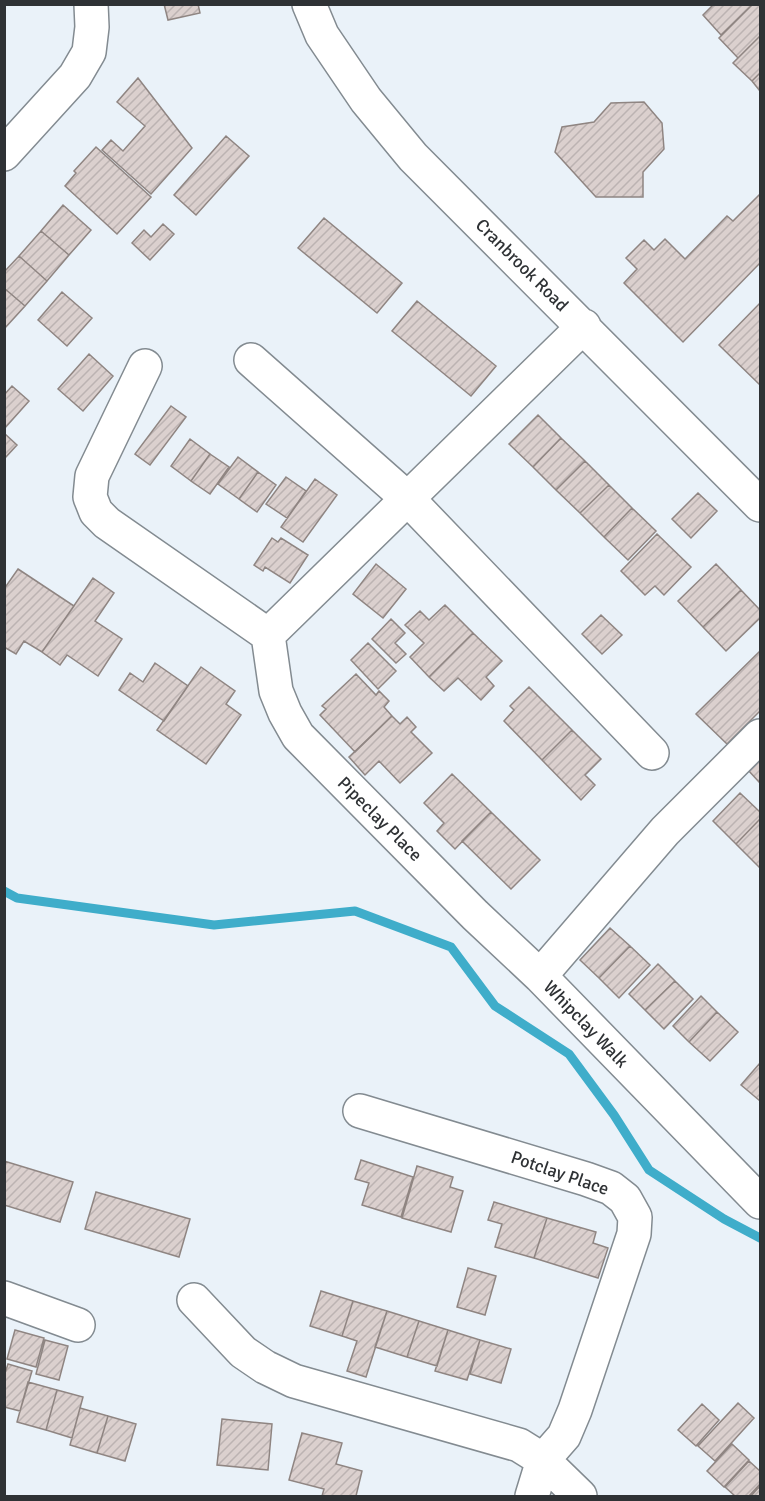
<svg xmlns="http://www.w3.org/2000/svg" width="765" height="1501" viewBox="0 0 765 1501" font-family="Signika,sans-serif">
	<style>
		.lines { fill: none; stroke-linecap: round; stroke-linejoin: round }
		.stream { stroke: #3fadca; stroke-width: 9 }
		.building { fill: url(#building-hatch); stroke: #8f8582; stroke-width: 1.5 }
		.minor-casing { stroke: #838b91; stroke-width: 36 }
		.minor { stroke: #fff; stroke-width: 33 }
		.labels { text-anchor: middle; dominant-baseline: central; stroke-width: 4.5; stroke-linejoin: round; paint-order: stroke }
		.street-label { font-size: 18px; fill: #2f3235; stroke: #fff }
	</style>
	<defs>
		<pattern id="building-hatch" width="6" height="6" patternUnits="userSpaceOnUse" patternTransform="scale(1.5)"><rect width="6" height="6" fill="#dbd0ce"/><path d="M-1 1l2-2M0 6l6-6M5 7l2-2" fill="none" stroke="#bcb3b2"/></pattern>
	</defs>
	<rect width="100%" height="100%" fill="#eaf2f9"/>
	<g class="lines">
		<!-- stream -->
		<path class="stream" d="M4,891L17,898L214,925L355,911L451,947L495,1006L569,1054L614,1115L649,1170L724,1219L760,1238"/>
	</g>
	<!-- building -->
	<path class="building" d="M164,4H198L200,13L168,20Z
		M714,4H749L751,6L721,35L703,15Z
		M753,4H760V36L738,58L719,38Z
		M760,36V73L752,81L733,63Z
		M760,73V91L752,81Z
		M138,78L192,148L151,194L102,150L111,140L123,151L145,126L117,102Z
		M644,102L662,123L664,149L643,172V197H596L555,152L562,127L594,122L611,103Z
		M226,136L249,156L196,215L174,195Z
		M96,147L151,197L117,234L65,186L76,173L74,171Z
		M760,194V263L683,342L624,283L637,269L626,258L644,240L654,250L665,239L685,259L727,216L733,221Z
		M63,205L91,230L69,255L41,231Z
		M324,218L402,283L377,313L298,248Z
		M163,224L174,234L150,260L132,243L144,230L151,237Z
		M41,231L69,255L47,281L19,256Z
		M19,256L47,281L25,306L4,288V272Z
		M4,288L25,306L4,329Z
		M62,292L92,318L67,346L38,320Z
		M417,301L496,366L471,396L392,331Z
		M760,303V385L719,345Z
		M89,354L113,376L83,411L58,389Z
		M12,386L29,401L4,429V395Z
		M171,406L186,417L150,465L135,454Z
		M538,415L561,438L533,467L509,444Z
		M4,433L17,445L4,459Z
		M561,438L585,461L556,490L533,467Z
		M190,439L210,454L191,481L171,466Z
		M210,454L229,467L210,494L191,481Z
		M238,457L258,472L239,499L218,484Z
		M585,461L609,485L580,513L556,490Z
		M258,472L276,485L257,512L239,499Z
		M286,477L306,491L287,518L266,504Z
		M315,479L337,495L303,542L281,527Z
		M609,485L632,508L604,537L580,513Z
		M698,493L717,511L691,538L672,519Z
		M632,508L656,531L628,560L604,537Z
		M657,534L691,567L664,595L655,586L645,595L621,571Z
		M272,538L278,542L281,538L308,555L290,583L265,567L263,571L254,565Z
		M376,564L406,589L383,618L353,594Z
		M716,564L741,590L703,627L678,601Z
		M18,569L74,606L42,652L24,641L16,654L4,647V589Z
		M93,578L114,593L95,621L122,639L98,676L67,655L60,665L42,652Z
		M741,590L760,610V618L726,651L703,627Z
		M445,605L473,633L429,677L410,657L424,643L405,625L420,611L429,620Z
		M601,615L622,635L602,654L582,634Z
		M391,619L405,633L395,643L406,654L396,663L372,639Z
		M473,633L502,661L486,677L494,686L481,700L458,678L444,691L429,677Z
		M368,643L396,671L378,689L351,660Z
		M760,651V711L727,744L696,714Z
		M155,663L188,686L164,721L119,690L130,673L143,682Z
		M201,667L235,691L226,704L241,715L206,764L157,730Z
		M356,674L376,695L379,691L389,701L384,707L392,716L355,752L320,715L326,709L322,706Z
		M529,687L572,730L542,760L504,721L514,710L510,706Z
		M392,716L400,724L407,717L416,727L411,732L432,753L400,783L379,761L365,775L349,757Z
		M572,730L601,759L585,775L595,785L581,800L542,760Z
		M760,757V783L748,770Z
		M452,774L491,812L455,849L437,831L444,823L424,803Z
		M740,793L760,812V819L736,844L713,821Z
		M491,812L540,860L511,889L462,841Z
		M760,819V866L759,867L736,844Z
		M610,928L630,946L599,978L580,960Z
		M630,946L650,965L619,998L599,978Z
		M658,964L675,981L645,1010L629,994Z
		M675,981L693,999L664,1029L645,1010Z
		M701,996L717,1012L689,1042L673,1026Z
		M717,1012L738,1032L710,1061L689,1042Z
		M760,1063V1101L741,1085Z
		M361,1160L413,1177L401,1217L362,1205L369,1183L355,1179Z
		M4,1161L73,1182L60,1222L4,1205Z
		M417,1166L453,1177L450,1187L463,1191L451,1232L402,1218Z
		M96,1192L190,1219L179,1257L85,1229Z
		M494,1202L547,1218L534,1258L495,1247L502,1224L488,1220Z
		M547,1218L596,1232L593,1243L608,1248L598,1278L534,1258Z
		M468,1268L496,1276L485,1315L457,1307Z
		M321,1291L353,1301L342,1336L310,1326Z
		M353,1301L387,1311L366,1377L347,1371L357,1341L342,1336Z
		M387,1311L419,1321L407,1357L375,1347Z
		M419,1321L448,1330L437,1366L407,1357Z
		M15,1330L44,1338L36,1367L7,1359Z
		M448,1330L480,1340L467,1380L435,1371Z
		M45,1340L68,1346L59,1380L36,1374Z
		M480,1340L511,1349L501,1383L470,1374Z
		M8,1364L32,1371L20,1411L4,1407V1376Z
		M28,1382L57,1390L46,1430L17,1422Z
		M57,1390L83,1397L72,1438L46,1430Z
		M738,1403L754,1418L715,1461L698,1446Z
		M702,1404L719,1420L696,1446L678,1430Z
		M80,1408L108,1416L97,1453L70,1445Z
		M108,1416L136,1424L125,1461L97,1453Z
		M222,1419L272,1424L268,1470L217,1465Z
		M302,1433L342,1443L336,1464L362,1471L356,1496H322L324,1489L289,1480Z
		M732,1444L749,1460L724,1487L707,1471Z
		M749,1461L760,1471V1484L749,1496H735L725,1487Z
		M759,1487L760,1489V1496H751Z"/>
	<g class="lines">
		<defs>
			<path id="minor" d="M309,4L322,35L366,100L413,157L760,505
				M4,154L75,76L89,52L92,27L91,4
				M251,360L408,499L652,753
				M145,366L92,476L90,497L96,512L107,523L268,635
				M760,736L665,831L540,976L760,1202
				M540,976L475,915L298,736L285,713L276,691L268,635L584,326
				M360,1111L586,1179L611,1188L625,1199L635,1217L634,1234L575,1410L564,1436L543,1460L532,1496
				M4,1298L78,1325
				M194,1300L243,1352L265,1367L294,1381L519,1445L543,1460L580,1496"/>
		</defs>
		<!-- minor casing -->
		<use href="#minor" class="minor-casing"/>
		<!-- minor -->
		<use href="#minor" class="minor"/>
	</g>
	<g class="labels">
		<!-- street labels -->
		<g class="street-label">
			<text transform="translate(522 265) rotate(45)">Cranbrook Road</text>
			<text transform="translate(380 819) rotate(45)">Pipeclay Place</text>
			<text transform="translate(586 1024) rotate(46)">Whipclay Walk</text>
			<text transform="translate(560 1173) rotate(19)">Potclay Place</text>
		</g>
	</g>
	<!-- border -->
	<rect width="765" height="1501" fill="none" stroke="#2f3235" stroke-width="12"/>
</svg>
